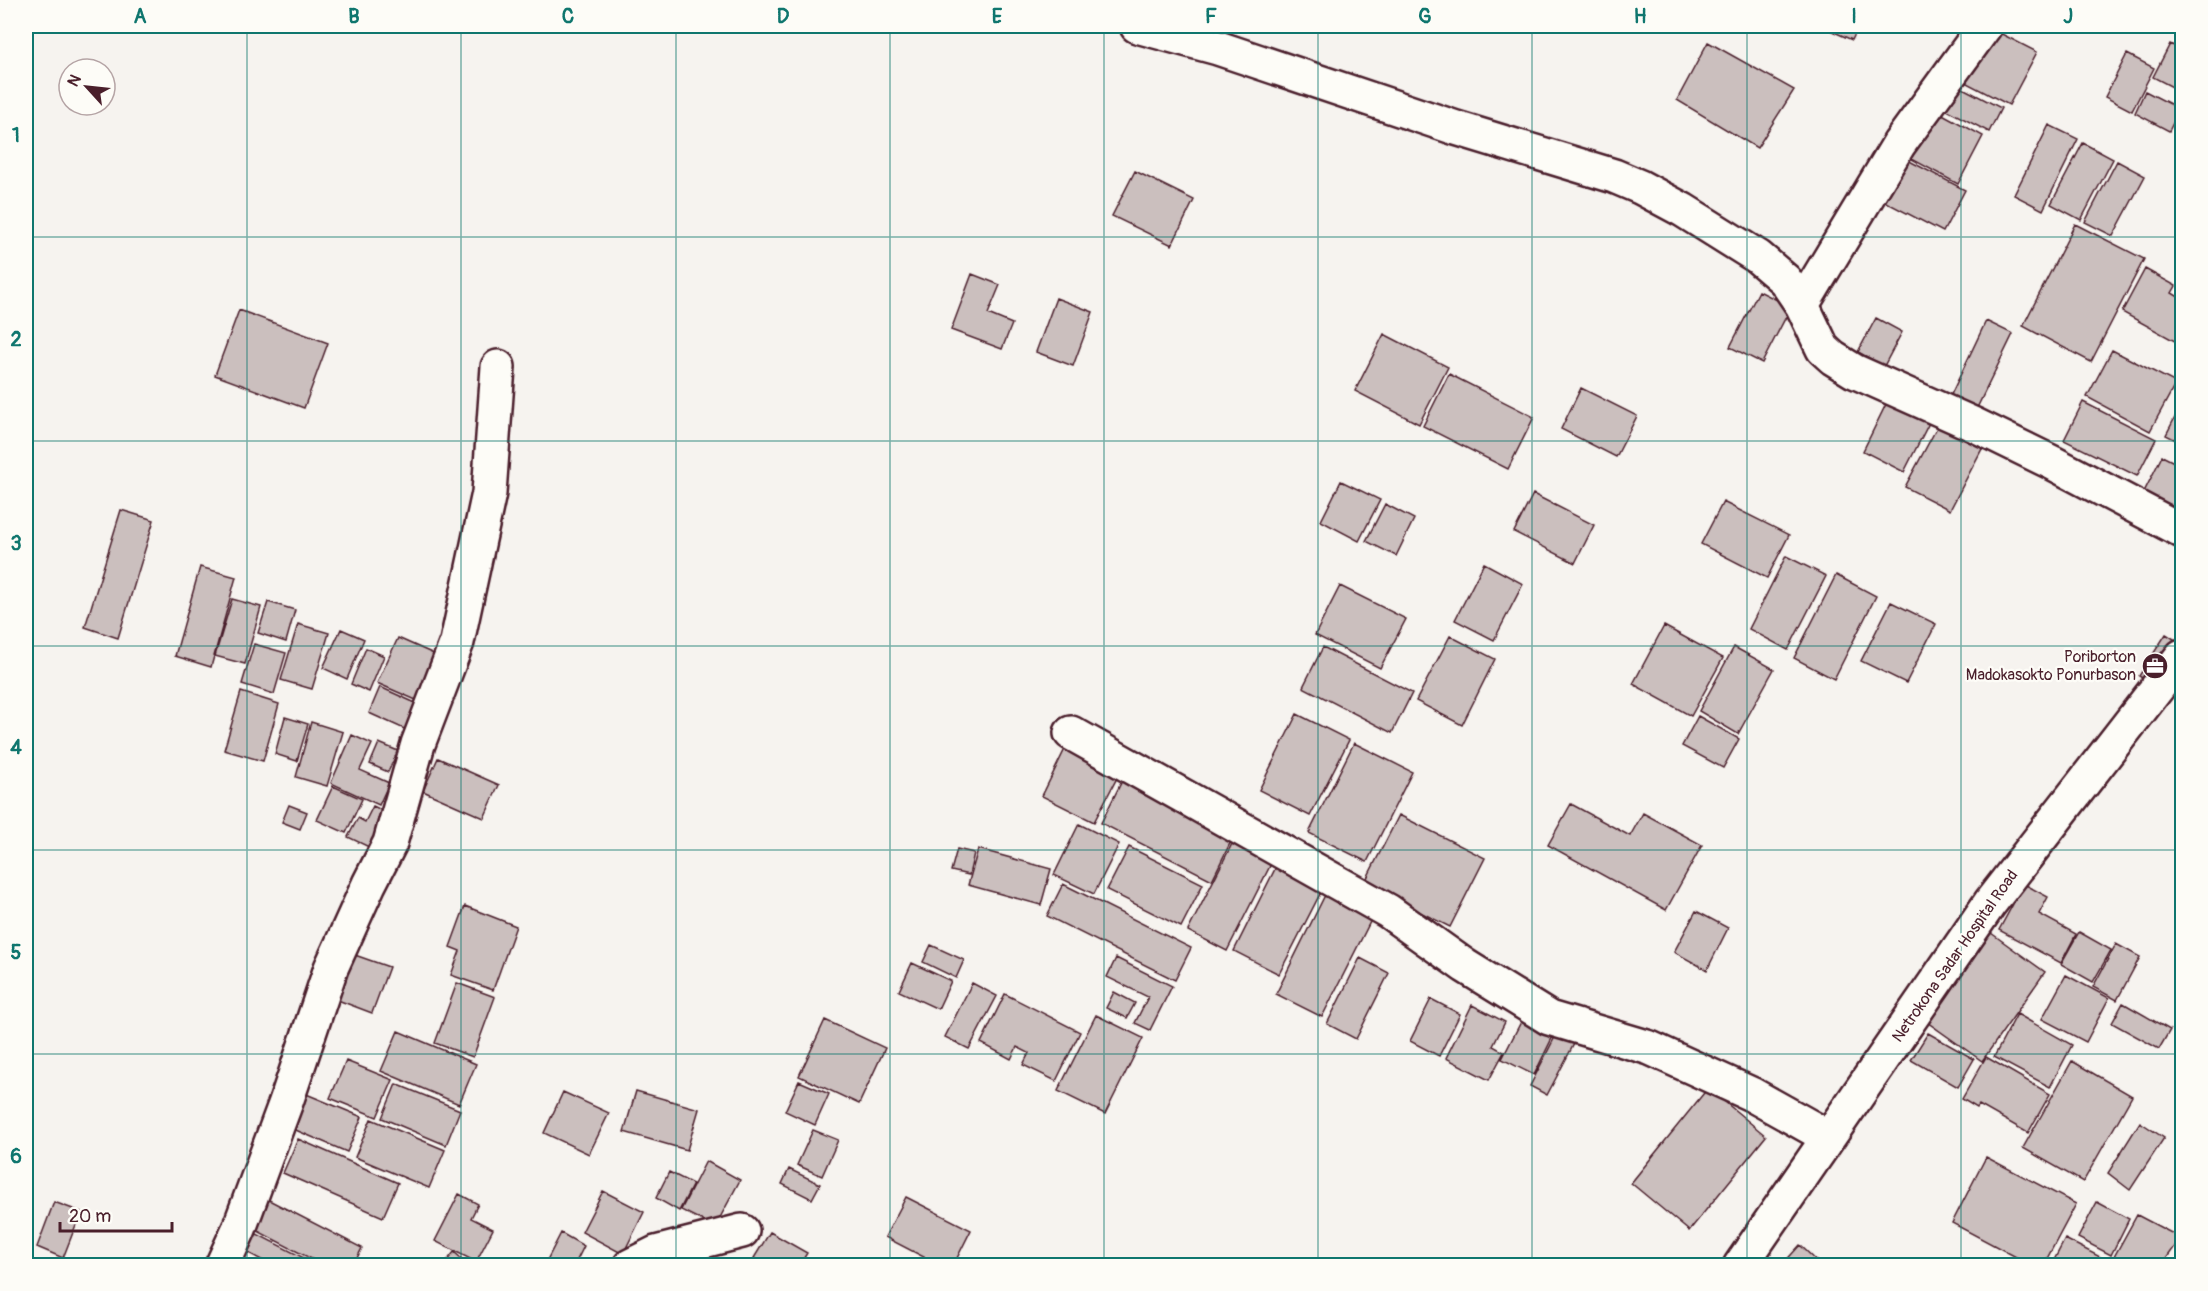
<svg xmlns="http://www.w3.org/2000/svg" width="2208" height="1291" viewBox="0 0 2208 1291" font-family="Pangolin,sans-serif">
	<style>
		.building { fill: #cbbfbe; stroke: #4a1f2b; stroke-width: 1.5 }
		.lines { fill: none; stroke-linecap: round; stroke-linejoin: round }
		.street-casing { stroke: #4a1f2b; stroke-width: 38 }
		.secondary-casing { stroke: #4a1f2b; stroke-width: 38 }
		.street { stroke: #fdfcf7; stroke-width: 33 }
		.secondary { stroke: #fdfcf7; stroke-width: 33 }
		.grid { fill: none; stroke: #0f766e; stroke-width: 1.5; stroke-opacity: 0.55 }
		.labels { text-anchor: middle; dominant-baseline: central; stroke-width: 4.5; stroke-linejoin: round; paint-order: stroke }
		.poi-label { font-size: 16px; fill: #4a1f2b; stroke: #fdfcf7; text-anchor: end }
		.street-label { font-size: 16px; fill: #4a1f2b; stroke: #fdfcf7 }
		.neatline { fill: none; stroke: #0f766e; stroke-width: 2 }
		.grid-label { font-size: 20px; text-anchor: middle; font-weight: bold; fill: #0f766e }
	</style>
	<rect width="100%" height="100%" fill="#f6f3ef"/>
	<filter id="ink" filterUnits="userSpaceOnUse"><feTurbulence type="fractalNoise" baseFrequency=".0167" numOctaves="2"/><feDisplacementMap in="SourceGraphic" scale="12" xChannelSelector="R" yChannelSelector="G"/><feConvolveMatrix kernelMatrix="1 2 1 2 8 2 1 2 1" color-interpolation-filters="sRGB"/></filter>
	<g filter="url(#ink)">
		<!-- building -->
		<path class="building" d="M1821,26H1859L1852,40Z
			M1986,26L2037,52L2009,105L1959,79Z
			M1708,42L1794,90L1757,148L1677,100Z
			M2170,44L2182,50V92L2153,77Z
			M2127,54L2154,68L2132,111L2105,97Z
			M1953,83L2001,108L1989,132L1941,107Z
			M2145,91L2180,109L2169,131L2135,113Z
			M1935,110L1983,136L1958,184L1910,158Z
			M2049,125L2078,139L2043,210L2014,195Z
			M2083,143L2113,159L2081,220L2051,204Z
			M1896,154L1965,190L1943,232L1874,196Z
			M2117,161L2145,176L2113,236L2085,222Z
			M1135,171L1194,200L1172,245L1112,216Z
			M2075,224L2144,259L2091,362L2023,326Z
			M2145,269L2176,286L2172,293L2182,299V345L2122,312Z
			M972,274L1000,285L988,314L1012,324L1002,349L951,330Z
			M1759,291L1791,307L1762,363L1730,347Z
			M1056,298L1093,312L1073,366L1036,352Z
			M239,310L328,343L304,408L215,375Z
			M1876,318L1902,332L1884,366L1858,352Z
			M1986,321L2013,334L1975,412L1949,399Z
			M1384,334L1448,367L1419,424L1355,391Z
			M2112,350L2176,383L2150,431L2087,397Z
			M1449,374L1534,417L1508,469L1423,426Z
			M1581,388L1637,416L1616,457L1561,429Z
			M1892,392L1934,413L1904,472L1863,451Z
			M2083,402L2156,439L2137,476L2064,440Z
			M2182,404V443L2166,435Z
			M1941,420L1985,443L1950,510L1905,487Z
			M2162,456L2182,466V511L2144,492Z
			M1341,481L1380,500L1359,541L1321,521Z
			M1533,494L1594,525L1575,563L1514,532Z
			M1723,502L1789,535L1767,578L1701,544Z
			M1385,504L1414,519L1396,556L1366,541Z
			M121,510L154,520L118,638L85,627Z
			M1786,556L1826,576L1788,650L1749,629Z
			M1484,563L1523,584L1494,640L1455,620Z
			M200,567L236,577L211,667L175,656Z
			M1836,575L1876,596L1834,679L1794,658Z
			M1340,586L1406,619L1380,668L1315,635Z
			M232,599L261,607L245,664L215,656Z
			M268,602L295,610L286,642L258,633Z
			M1891,602L1936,624L1906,683L1861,661Z
			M298,624L329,633L312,689L281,680Z
			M1664,626L1723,658L1691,716L1633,684Z
			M341,629L364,639L347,679L323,668Z
			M2166,634L2182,644L2156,687L2139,676Z
			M1450,636L1495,659L1462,725L1416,701Z
			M398,638L436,655L416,700L377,683Z
			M254,644L286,653L274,694L242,684Z
			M1323,647L1412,693L1392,733L1303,687Z
			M1734,647L1774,669L1738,734L1699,711Z
			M366,648L384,656L369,692L351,684Z
			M380,687L422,706L411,732L369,713Z
			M241,692L279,704L263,761L224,750Z
			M1297,714L1349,740L1310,816L1259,790Z
			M1698,716L1739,739L1723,768L1682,746Z
			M285,717L308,724L297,761L275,754Z
			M311,722L343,732L327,786L296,777Z
			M352,735L372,744L360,770L389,783L379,805L331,783Z
			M379,743L398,751L388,772L370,764Z
			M1354,743L1412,772L1367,862L1309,833Z
			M1067,745L1120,772L1094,822L1042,796Z
			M438,758L499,785L484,818L423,791Z
			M1125,775L1236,831L1212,880L1101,823Z
			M333,786L362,799L346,833L317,820Z
			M1571,804L1630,836L1643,813L1702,845L1666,910L1548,845Z
			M289,805L307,812L300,829L282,822Z
			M373,806L390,814L373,849L348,837L358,818L365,822Z
			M1399,815L1485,858L1450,927L1364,884Z
			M1079,824L1119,844L1094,894L1054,875Z
			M1237,834L1276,854L1227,951L1188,931Z
			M1129,847L1203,884L1181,927L1107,890Z
			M957,849L974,853L969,875L951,871Z
			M978,849L1051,869L1041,905L968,885Z
			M1277,865L1323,888L1279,974L1234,951Z
			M1063,884L1191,948L1175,980L1047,916Z
			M2024,884L2048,897L2039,914L2076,934L2061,963L1999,930Z
			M1329,887L1376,910L1322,1017L1276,994Z
			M465,906L516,926L493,990L451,975L460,951L450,947Z
			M1696,911L1728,928L1707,970L1674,952Z
			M2079,932L2111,950L2093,982L2061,964Z
			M1991,933L2045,972L1982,1061L1927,1022Z
			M2116,944L2140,957L2117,1000L2093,987Z
			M931,945L964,960L956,978L923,962Z
			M352,954L389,967L372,1013L335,999Z
			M1116,958L1172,986L1150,1030L1135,1023L1148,997L1107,977Z
			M1360,958L1389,973L1356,1039L1327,1024Z
			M912,963L951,981L938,1009L899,991Z
			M2066,975L2109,998L2086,1042L2042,1019Z
			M457,983L495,997L473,1057L435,1043Z
			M972,983L997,996L969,1049L945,1037Z
			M1114,992L1135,1003L1127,1018L1106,1008Z
			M1005,994L1080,1032L1056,1081L1023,1065L1029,1053L1017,1047L1011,1059L981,1043Z
			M1431,999L1460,1014L1439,1056L1410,1041Z
			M2123,1003L2170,1030L2159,1049L2112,1023Z
			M1472,1005L1505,1022L1493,1046L1504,1052L1489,1080L1446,1058Z
			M2017,1014L2072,1045L2050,1087L1994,1057Z
			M1096,1015L1143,1038L1105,1114L1058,1091Z
			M1524,1016L1555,1032L1534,1075L1502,1059Z
			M825,1020L885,1048L859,1104L799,1076Z
			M398,1031L476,1064L459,1104L381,1071Z
			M1558,1031L1576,1040L1547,1095L1530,1086Z
			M1928,1033L1974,1059L1958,1087L1911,1060Z
			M1986,1057L2050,1094L2028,1133L1979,1105L1977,1108L1962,1099Z
			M346,1061L393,1080L377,1117L330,1098Z
			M2072,1061L2132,1096L2083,1182L2023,1148Z
			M799,1081L829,1094L815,1125L785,1111Z
			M396,1084L460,1110L446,1145L382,1118Z
			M1708,1088L1766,1136L1689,1231L1631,1183Z
			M299,1091L362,1117L347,1152L284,1125Z
			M636,1091L699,1109L687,1150L624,1132Z
			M563,1092L609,1113L589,1154L544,1133Z
			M371,1119L445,1150L429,1188L355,1157Z
			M2140,1122L2164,1138L2130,1190L2108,1173Z
			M813,1130L838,1140L822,1176L797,1165Z
			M298,1139L398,1183L383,1217L283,1173Z
			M1986,1157L2076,1204L2043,1266H2033L1952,1223Z
			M706,1161L740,1180L715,1227L681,1210Z
			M789,1169L820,1184L812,1199L782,1184Z
			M669,1172L693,1184L679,1211L656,1198Z
			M603,1191L644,1212L623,1254L582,1232Z
			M459,1194L478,1204L471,1218L493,1229L476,1262L435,1241Z
			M906,1197L971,1230L953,1266H941L885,1237Z
			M267,1199L362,1248L353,1266H325L252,1228Z
			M54,1202L81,1212L63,1258L37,1247Z
			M2097,1202L2129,1219L2111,1255L2078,1238Z
			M2137,1215L2181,1238L2161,1266H2109Z
			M247,1229L304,1258L300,1266H273L237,1247Z
			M770,1232L807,1253L799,1266H766L754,1258Z
			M561,1233L584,1246L574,1266H544Z
			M2065,1239L2106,1260L2103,1266H2051Z
			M1800,1245L1822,1266H1781Z
			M454,1252L470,1266H443Z"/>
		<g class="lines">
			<defs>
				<path id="street" d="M1137,26L1218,48L1456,128L1614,176L1640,187L1683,210L1758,257L1785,280L1802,305L1823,349L1833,358L1854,371L1975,425L2053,463L2182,531
					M1802,305L1899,144L1985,26
					M1071,733L1388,911L1465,966L1549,1018L1650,1048L1751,1094L1828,1137
					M222,1266L239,1229L286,1102L331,968L369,884L390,843L418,744L457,642L489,493L498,367
					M630,1266L656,1253L742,1231"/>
				<path id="secondary" d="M1740,1266L1990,903L2182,656"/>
			</defs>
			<!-- street casing -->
			<use href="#street" class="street-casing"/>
			<!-- secondary casing -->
			<use href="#secondary" class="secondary-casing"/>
			<!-- street -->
			<use href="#street" class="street"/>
			<!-- secondary -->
			<use href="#secondary" class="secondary"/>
		</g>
	</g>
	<!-- grid -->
	<path class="grid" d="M247,26V1266M461,26V1266M676,26V1266M890,26V1266M1104,26V1266M1318,26V1266M1532,26V1266M1747,26V1266M1961,26V1266M26,237H2182M26,441H2182M26,646H2182M26,850H2182M26,1054H2182"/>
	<!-- icons -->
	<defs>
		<symbol id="office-disc" viewBox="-11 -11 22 22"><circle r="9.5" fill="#4a1f2b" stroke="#fdfcf7"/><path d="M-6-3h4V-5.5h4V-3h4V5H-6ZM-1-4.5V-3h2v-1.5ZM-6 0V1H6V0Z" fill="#fff"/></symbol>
	</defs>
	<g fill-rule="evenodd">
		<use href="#office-disc" x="2140" y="651" width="30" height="30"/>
	</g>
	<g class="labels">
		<!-- poi labels -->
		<g class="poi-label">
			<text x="2136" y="657">Poriborton<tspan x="2136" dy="18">Madokasokto Ponurbason</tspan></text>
		</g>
		<!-- street labels -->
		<g class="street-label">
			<text transform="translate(1955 956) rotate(-55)">Netrokona Sadar Hospital Road</text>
		</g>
	</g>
	<!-- margin -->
	<rect width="2208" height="1291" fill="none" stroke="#fdfcf7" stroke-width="66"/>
	<!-- north arrow -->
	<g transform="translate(87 87) rotate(297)"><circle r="28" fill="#fdfcf7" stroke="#b5a4a5" stroke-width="1.5"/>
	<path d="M0-4.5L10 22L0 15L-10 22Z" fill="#4a1f2b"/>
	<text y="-9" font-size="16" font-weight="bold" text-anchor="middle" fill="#4a1f2b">N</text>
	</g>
	<!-- scale -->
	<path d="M60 1222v9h112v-9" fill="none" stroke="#4a1f2b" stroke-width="3"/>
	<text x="69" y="1222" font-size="18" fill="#4a1f2b" stroke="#fdfcf7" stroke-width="4.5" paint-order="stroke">20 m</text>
	<rect x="33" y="33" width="2142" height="1225" class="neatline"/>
	<g class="grid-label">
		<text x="140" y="23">A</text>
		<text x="354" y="23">B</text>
		<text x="568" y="23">C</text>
		<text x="783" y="23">D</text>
		<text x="997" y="23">E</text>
		<text x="1211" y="23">F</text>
		<text x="1425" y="23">G</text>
		<text x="1640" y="23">H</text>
		<text x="1854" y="23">I</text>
		<text x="2068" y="23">J</text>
		<text x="16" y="142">1</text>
		<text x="16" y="346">2</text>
		<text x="16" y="550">3</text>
		<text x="16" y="754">4</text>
		<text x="16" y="959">5</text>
		<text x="16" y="1163">6</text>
	</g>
</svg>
